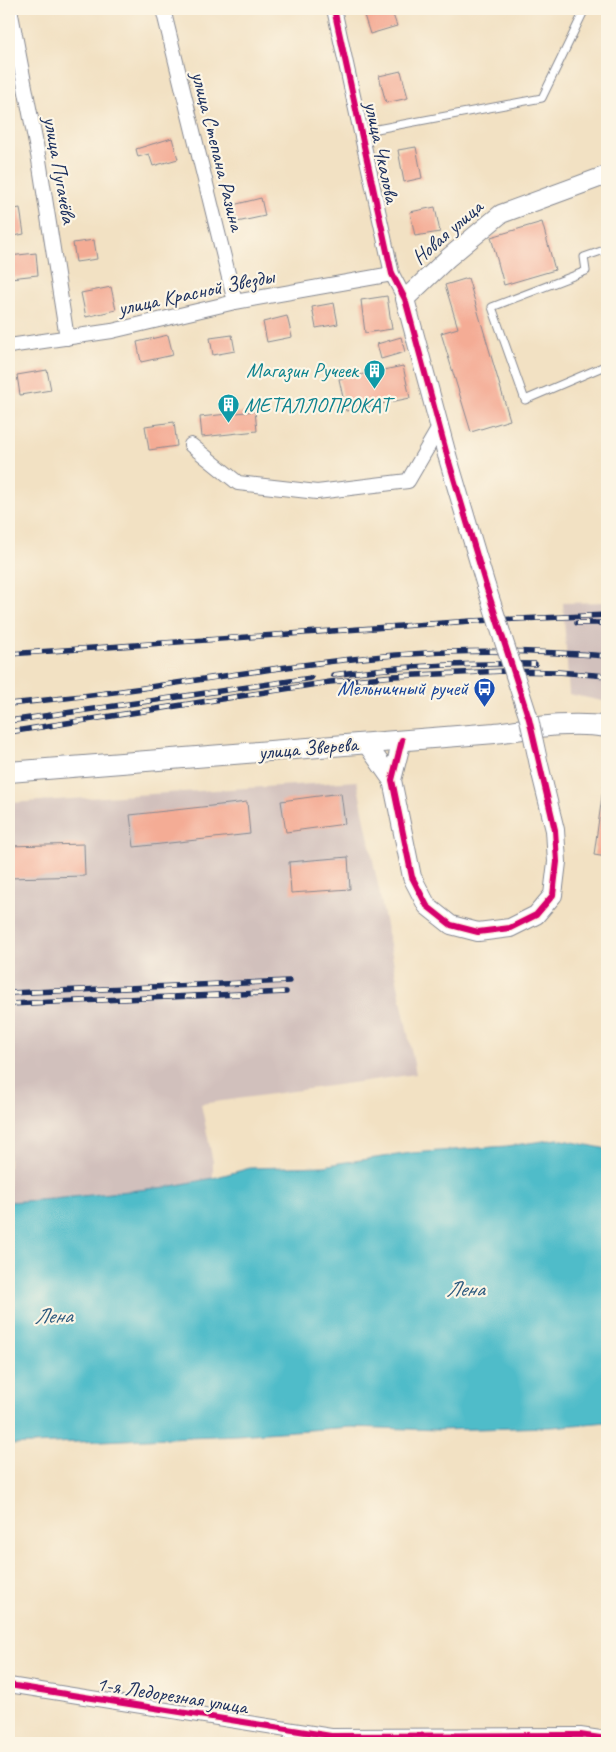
<svg xmlns="http://www.w3.org/2000/svg" width="616" height="1752" viewBox="0 0 616 1752" font-family="Caveat,sans-serif">
	<style>
		.industrial { fill: #d1c0bc }
		.water { fill: #4fbcc9; stroke: #357694 }
		.building { fill: #f4ac95 }
		.lines { fill: none; stroke-linecap: round; stroke-linejoin: round }
		.service-casing { stroke: #868890; stroke-width: 9 }
		.minor-casing { stroke: #868890; stroke-width: 16 }
		.tertiary-casing { stroke: #868890; stroke-width: 20 }
		.secondary-casing { stroke: #868890; stroke-width: 22 }
		.service { stroke: #fff; stroke-width: 7 }
		.minor { stroke: #fff; stroke-width: 14 }
		.tertiary { stroke: #fff; stroke-width: 18 }
		.secondary { stroke: #fff; stroke-width: 20 }
		.rail-casing { stroke: #1b2f5e; stroke-width: 5.5 }
		.rail { stroke: #fcf5e5; stroke-width: 4; stroke-dasharray: 11; stroke-linecap: butt }
		.tertiary-bridge-casing { stroke: #868890; stroke-width: 20; stroke-linecap: butt }
		.tertiary-bridge { stroke: #fff; stroke-width: 18 }
		.cycleway-casing { stroke: #fcf5e5; stroke-width: 9 }
		.cycleway { stroke: #d6006c; stroke-width: 6 }
		.labels { text-anchor: middle; dominant-baseline: central; stroke-width: 4.5; stroke-linejoin: round; paint-order: stroke }
		.street-label { font-size: 21px; fill: #1b2f5e; stroke: #fcf5e5 }
		.culture-label { font-size: 21px; fill: #0d838f; stroke: #fcf5e5; text-anchor: end }
		.transit-label { font-size: 21px; fill: #164399; stroke: #fcf5e5; text-anchor: end }
		.water-label { font-size: 22px; font-style: italic; fill: #2b597e; stroke: #fcf5e5 }
	</style>
	<rect width="100%" height="100%" fill="#fcf5e5"/>
	<filter id="ink" filterUnits="userSpaceOnUse"><feTurbulence type="fractalNoise" baseFrequency=".02" numOctaves="2"/><feDisplacementMap in="SourceGraphic" scale="10" xChannelSelector="R" yChannelSelector="G"/><feConvolveMatrix kernelMatrix="1 2 1 2 8 2 1 2 1" color-interpolation-filters="sRGB"/></filter>
	<filter id="wash" filterUnits="userSpaceOnUse"><feTurbulence type="fractalNoise" baseFrequency=".0096" numOctaves="4" result="noise"/><feDisplacementMap in="SourceGraphic" scale="20" xChannelSelector="R" yChannelSelector="G"/><feGaussianBlur stdDeviation="1.12" result="paint"/><feColorMatrix in="noise" values="0 0 0 0 0 0 0 0 0 0 0 0 0 0 0 0 0 1.4 0 .05"/><feComposite in="paint" operator="in"/></filter>
	<g filter="url(#wash)">
		<rect width="100%" height="100%" fill="#f2e1c3"/>
		<!-- industrial -->
		<path class="industrial" d="M607,602V702L569,694L563,603Z
			M357,781L416,1074L201,1104L213,1162V1178L167,1187L53,1199L9,1202V803Z"/>
		<!-- water -->
		<path class="water" d="M558,1139L607,1149V1422L552,1427L438,1430L351,1427L237,1435L9,1445V1202L53,1199L167,1187L213,1178L250,1168L325,1166L339,1163L412,1153L507,1146Z"/>
		<g id="blocks">
			<!-- building -->
			<path class="building" d="M362,9H391L397,26L370,34Z
				M401,71L408,98L386,103L379,76Z
				M172,138L178,159L153,166L149,154L138,157L136,149Z
				M416,147L422,178L404,182L398,150Z
				M261,198L265,216L237,222L233,205Z
				M435,207L440,232L415,236L410,212Z
				M20,208L24,234L9,237V210Z
				M542,222L555,270L504,285L491,237Z
				M94,240L97,259L76,262L73,243Z
				M36,253L38,275L10,278L9,256Z
				M468,278L510,420L471,432L441,333L458,328L445,285Z
				M111,287L116,310L86,317L81,293Z
				M387,296L392,329L365,333L361,300Z
				M334,303L338,324L316,328L312,307Z
				M287,316L292,337L267,342L263,322Z
				M168,335L173,355L141,362L137,342Z
				M232,335L235,351L213,355L210,338Z
				M401,337L405,352L381,359L377,344Z
				M403,366L410,398L346,411L339,379Z
				M47,370L51,390L20,395L17,375Z
				M255,411L257,431L202,437L200,417Z
				M174,422L177,446L149,450L145,426Z
				M606,767H607V857L594,855Z
				M341,793L345,824L286,832L281,801Z
				M247,802L250,834L134,847L130,815Z
				M84,844L85,876L9,878V846Z
				M348,857L350,889L291,893L289,862Z"/>
		</g>
	</g>
	<g filter="url(#ink)">
		<use href="#blocks" fill-opacity="0" stroke="#868890" stroke-width="1"/>
		<g class="lines">
			<defs>
				<path id="service" d="M361,132L542,98L585,9
					M607,249L584,257L586,271L492,307L525,400L607,365"/>
				<path id="minor" d="M10,9L39,160L67,338
					M163,9L235,302
					M334,9L392,274L405,299
					M9,346L112,331L235,302L392,274
					M191,445L238,483L317,492L408,481L440,426
					M9,1685L331,1736L580,1735L607,1739
					M289,1743L320,1738"/>
				<path id="tertiary" d="M447,455L405,299L448,258L501,214L607,175
					M402,740L392,780L412,877L427,906L451,925L478,932L510,928L536,915L553,895L557,862L555,830L539,765
					M366,743L392,780"/>
				<path id="secondary" d="M9,772L495,733C532,728 570,721 607,727"/>
			</defs>
			<!-- service casing -->
			<use href="#service" class="service-casing"/>
			<!-- minor casing -->
			<use href="#minor" class="minor-casing"/>
			<!-- tertiary casing -->
			<use href="#tertiary" class="tertiary-casing"/>
			<!-- secondary casing -->
			<use href="#secondary" class="secondary-casing"/>
			<!-- service -->
			<use href="#service" class="service"/>
			<!-- minor -->
			<use href="#minor" class="minor"/>
			<!-- tertiary -->
			<use href="#tertiary" class="tertiary"/>
			<!-- secondary -->
			<use href="#secondary" class="secondary"/>
			<defs>
				<path id="rail" d="M577,623H607
					M9,654L471,621L607,615
					M333,675C401,666 467,663 535,664
					M9,704C44,700 79,697 114,692C225,677 336,656 448,652C501,650 554,652 607,656
					M9,721L311,678
					M9,732L330,682L394,676L504,671L558,672L607,676
					M9,993L289,981
					M9,1004L286,992"/>
			</defs>
			<!-- rail casing -->
			<use href="#rail" class="rail-casing"/>
			<!-- rail -->
			<use href="#rail" class="rail"/>
			<defs>
				<path id="tertiary-bridge" d="M447,455L486,586L529,719L539,765"/>
			</defs>
			<!-- tertiary-bridge casing -->
			<use href="#tertiary-bridge" class="tertiary-bridge-casing"/>
			<!-- tertiary-bridge -->
			<use href="#tertiary-bridge" class="tertiary-bridge"/>
			<defs>
				<path id="cycleway" d="M334,9L392,274L405,299L447,455L486,586L529,719L555,830L557,862L553,895L536,915L510,928L478,932L451,925L427,906L412,877L392,780L402,740
					M9,1685L331,1736L580,1735L607,1739"/>
			</defs>
			<!-- cycleway casing -->
			<use href="#cycleway" class="cycleway-casing"/>
			<!-- cycleway -->
			<use href="#cycleway" class="cycleway"/>
		</g>
	</g>
	<!-- icons -->
	<defs>
		<symbol id="building-pin" viewBox="-11 -11 22 30"><path d="M0 17L-7.5 6A9.5 9.5 0 1 1 7.5 6Z" fill="#0f9aa8" stroke="#fcf5e5"/><path d="M-4-6H4V6H1V3H-1V6H-4ZM-2.5-4.3h1.7v1.8h-1.7ZM.8-4.3h1.7v1.8H.8ZM-2.5-1h1.7V.8h-1.7ZM.8-1h1.7V.8H.8Z" fill="#fff"/></symbol>
		<symbol id="bus-pin" viewBox="-11 -11 22 30"><path d="M0 17L-7.5 6A9.5 9.5 0 1 1 7.5 6Z" fill="#1a4fb4" stroke="#fcf5e5"/><path d="M-5-6H5V4H4V6H2V4H-2V6H-4V4H-5ZM-3.5-4V0h7V-4ZM-3.5 1.2v1.5H-2V1.2ZM2 1.2v1.5H3.5V1.2Z" fill="#fff"/></symbol>
	</defs>
	<g fill-rule="evenodd">
		<use href="#building-pin" x="362" y="358" width="25" height="34"/>
		<use href="#building-pin" x="216" y="392" width="25" height="34"/>
		<use href="#bus-pin" x="472" y="676" width="25" height="34"/>
	</g>
	<g class="labels">
		<!-- street labels -->
		<g class="street-label">
			<text transform="translate(218 151) rotate(76)">улица Степана Разина</text>
			<text transform="translate(382 152) rotate(78)">улица Чкалова</text>
			<text transform="translate(60 170) rotate(80)">улица Пугачёва</text>
			<text transform="translate(447 232) rotate(-41)">Новая улица</text>
			<text transform="translate(196 292) rotate(-12)">улица Красной Звезды</text>
			<text transform="translate(308 748) rotate(-5)">улица Зверева</text>
			<text transform="translate(172 1695) rotate(9)">1-я Ледорезная улица</text>
		</g>
		<!-- culture labels -->
		<g class="culture-label">
			<text x="358" y="370">Магазин Ручеек</text>
			<text x="244" y="405" text-anchor="start">МЕТАЛЛОПРОКАТ</text>
		</g>
		<!-- transit labels -->
		<g class="transit-label">
			<text x="468" y="688">Мельничный ручей</text>
		</g>
		<!-- water labels -->
		<g class="water-label">
			<text x="465" y="1289">Лена</text>
			<text transform="translate(53 1316) rotate(-1)">Лена</text>
		</g>
	</g>
	<!-- margin -->
	<rect width="616" height="1752" fill="none" stroke="#fcf5e5" stroke-width="30"/>
</svg>
